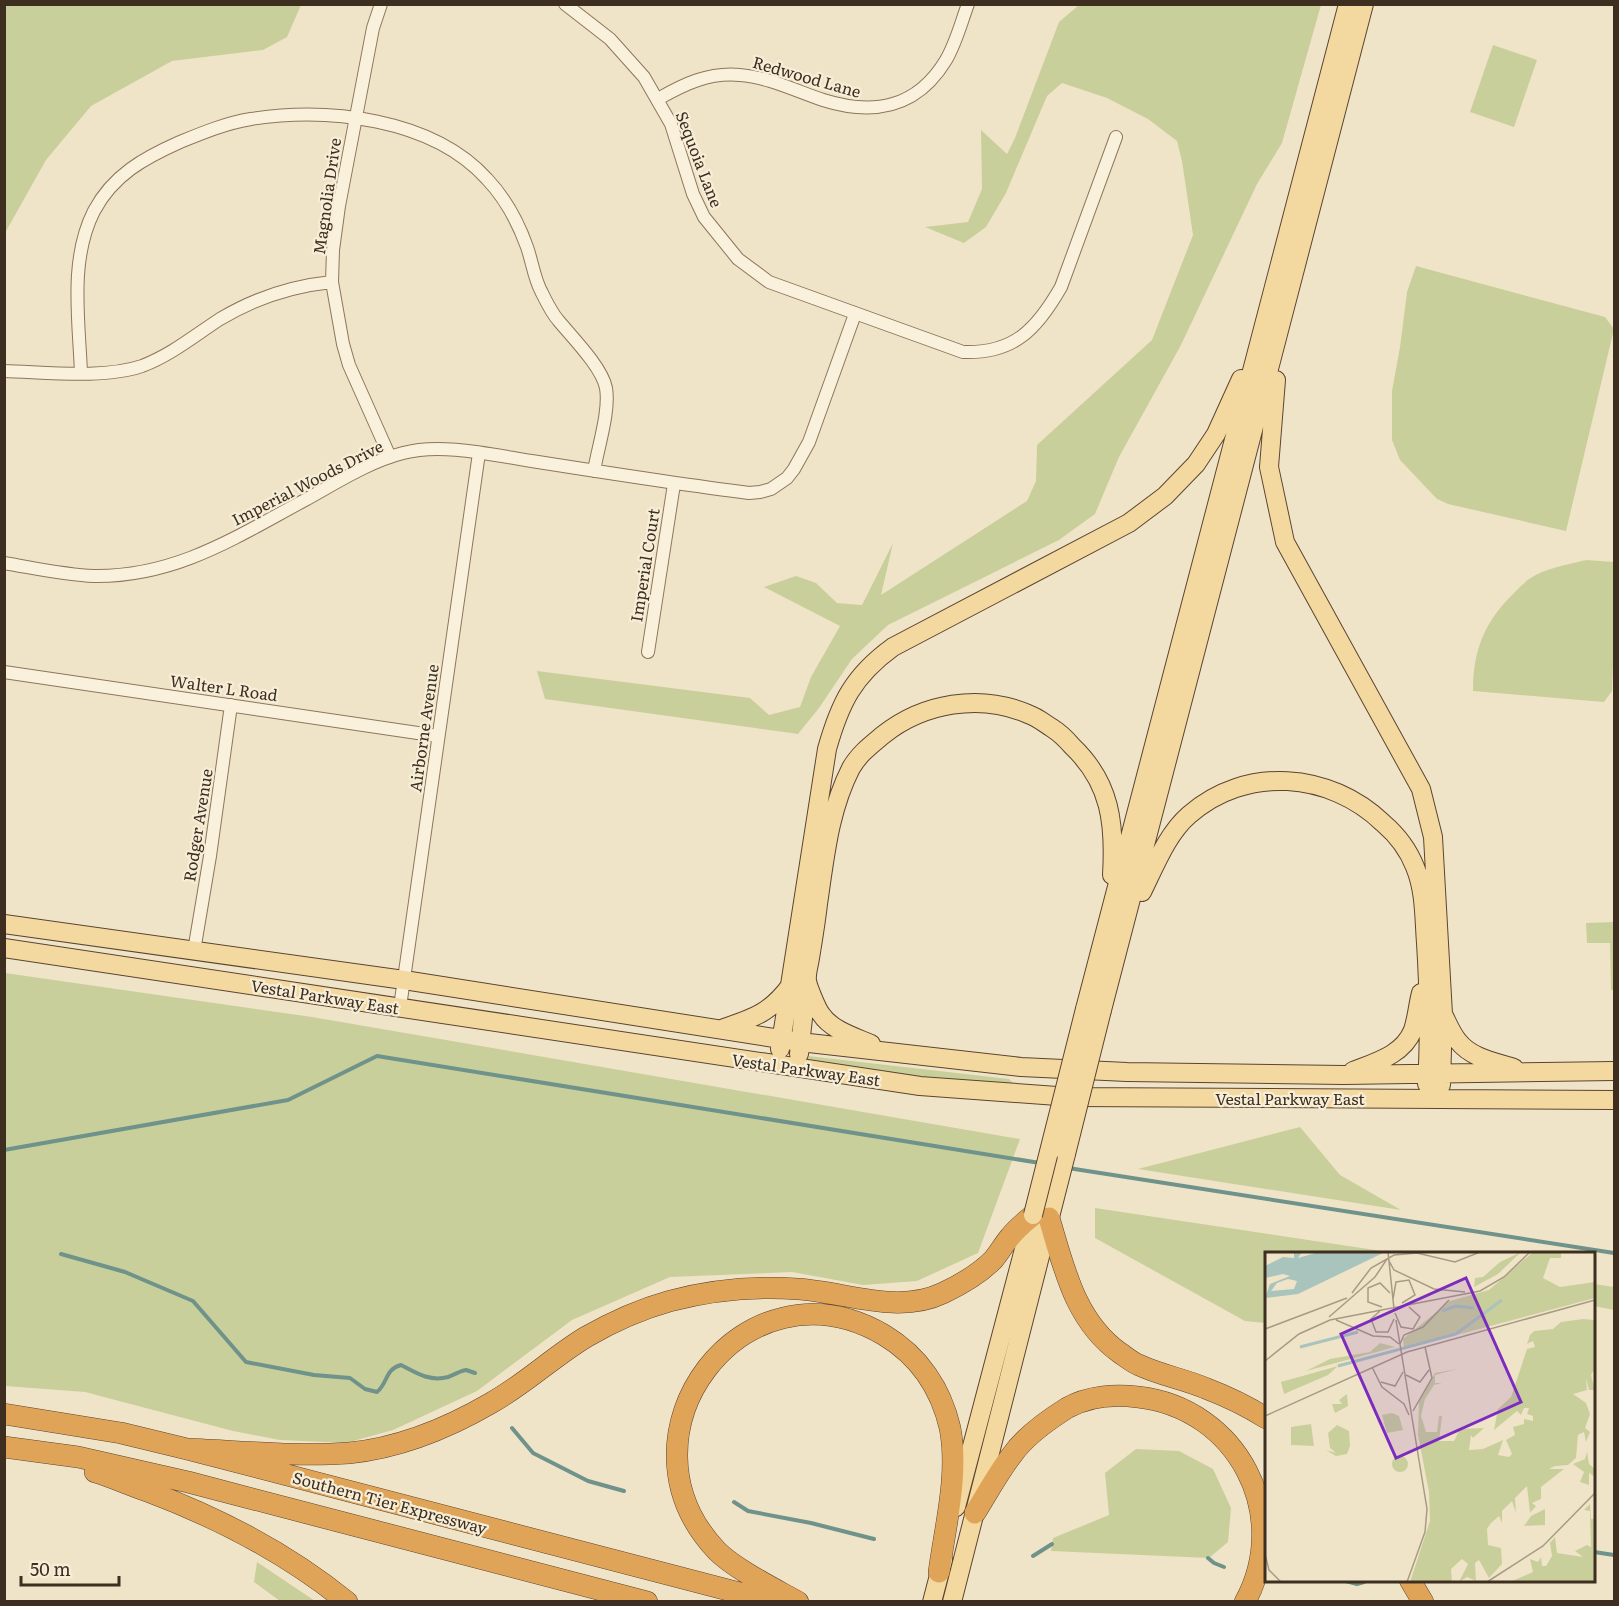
<svg xmlns="http://www.w3.org/2000/svg" width="1619" height="1606" viewBox="0 0 1619 1606" font-family="Literata,serif">
	<style>
		.green { fill: #c9cf9b }
		.lines { fill: none; stroke-linecap: round; stroke-linejoin: round }
		.stream { stroke: #6f938a; stroke-width: 4 }
		.street-casing { stroke: #8d765c; stroke-width: 14 }
		.primary-casing { stroke: #5b4430; stroke-width: 20 }
		.highway-casing { stroke: #5b4430; stroke-width: 22 }
		.street { stroke: #faf1dc; stroke-width: 12 }
		.primary { stroke: #f3d9a0; stroke-width: 18 }
		.highway { stroke: #e0a458; stroke-width: 21 }
		.primary-bridge-casing { stroke: #5b4430; stroke-width: 20; stroke-linecap: butt }
		.primary-bridge { stroke: #f3d9a0; stroke-width: 18 }
		.labels { text-anchor: middle; dominant-baseline: central; stroke-width: 4.5; stroke-linejoin: round; paint-order: stroke }
		.street-label { font-size: 16px; fill: #3d2e20; stroke: #f7eed8 }
		.inset-river { fill: none; stroke: #a9c4bc; stroke-width: 3 }
		.inset-road { fill: none; stroke: #a89b85; stroke-width: 1.5 }
		.view { fill: #7b2cbf; fill-opacity: 0.15; stroke: #7b2cbf; stroke-width: 3 }
		.inset-edge { fill: none; stroke: #3d2e20; stroke-width: 3 }
	</style>
	<rect width="100%" height="100%" fill="#f0e4c8"/>
	<!-- green -->
	<path class="green" d="M5,4H301V5L287,37L263,50L172,61L91,106L46,160L5,233Z
		M1079,5H1321L1282,143L1257,184L1181,345L1119,457L1095,514L1059,540L888,625L852,659L819,708L798,734L545,699L537,671L750,698L769,715L800,707L811,677L840,626L764,587L796,576L816,583L837,603L862,605L893,543L881,595L1027,501L1036,481L1037,445L1152,340L1193,235L1182,161L1177,141L1148,119L1107,98L1062,83L1047,96L1006,193L986,227L964,243L925,227L968,222L982,189L981,130L1007,154L1015,138L1059,22Z
		M1493,45L1537,60L1514,127L1470,112Z
		M1416,266L1605,317L1614,329L1566,531L1448,504L1437,499L1400,460L1392,440V391L1400,347L1407,292Z
		M1586,560L1614,562V638L1612,691L1604,702L1473,691C1473,649 1485,621 1515,592C1519,588 1524,583 1529,579C1545,568 1567,565 1586,560Z
		M1614,922V990H1611L1610,943H1587L1586,923Z
		M5,973L312,1017L1020,1139L978,1253L917,1281L863,1285L792,1272L670,1277L572,1320L477,1391L393,1430L346,1443L280,1440L233,1431L85,1392L5,1386Z
		M808,1056L1009,1079L1016,1086L905,1075L821,1062L806,1058Z
		M1300,1127L1340,1175L1401,1210L1138,1169Z
		M1095,1208L1395,1253L1266,1254V1323L1245,1321L1095,1238Z
		M1594,1284L1614,1287V1310L1594,1306Z
		M1136,1449L1179,1451L1213,1469L1231,1508L1228,1542L1209,1558L1051,1551L1053,1538L1109,1515L1105,1473Z
		M257,1562L315,1601H280L254,1582Z"/>
	<g class="lines">
		<!-- stream -->
		<path class="stream" d="M4,1150L288,1100L377,1056L1040,1163
			M1068,1168L1614,1253
			M61,1254L125,1272L193,1301L246,1362L314,1375L350,1378L365,1389L377,1392C388,1383 385,1369 401,1365C416,1373 430,1382 448,1377C454,1375 459,1371 466,1370L475,1373
			M512,1428L533,1453L588,1481L624,1491
			M734,1502L748,1511L811,1523L874,1539
			M1594,1552L1614,1555
			M1033,1556L1052,1544
			M1208,1558L1214,1563L1224,1567
			M1342,1580L1357,1584L1364,1582"/>
		<defs>
			<path id="street" d="M381,4L373,28L339,206L333,250L332,282L343,344L349,365L390,457
				M565,4L610,39L644,77L671,124L693,194L704,217L738,259L769,282L963,352C1014,354 1037,329 1061,287L1116,137
				M658,99C684,84 709,72 740,75C768,77 796,91 823,100C874,116 917,108 946,60C956,43 961,23 968,4
				M4,371C45,372 104,379 142,366C171,355 194,336 220,319C255,298 292,286 332,282
				M81,373C79,320 69,260 94,211C113,175 144,158 180,142C202,133 226,123 251,119C327,107 432,118 487,179C505,198 518,222 527,247C532,261 534,278 541,291C546,301 551,312 558,320C571,336 602,367 606,388C610,411 598,447 594,471
				M4,563C34,568 65,575 94,576C176,577 236,537 305,500C336,483 368,462 403,453C443,442 497,456 538,462C608,473 678,484 749,493L760,492L771,489L787,478L794,469L809,442L855,314
				M648,652L674,484
				M4,672L438,736
				M194,951L210,856L231,705
				M400,1007L479,453"/>
			<path id="primary" d="M1276,380L1269,467L1285,542L1421,789L1433,837L1443,1014L1441,1085
				M1142,892C1155,866 1167,834 1189,815C1246,765 1330,772 1383,823C1397,835 1408,849 1415,867C1425,891 1424,917 1426,943C1429,990 1430,1037 1427,1084
				M4,924L404,980L800,1042L1021,1067L1127,1072L1344,1075L1614,1071
				M4,948L920,1086L1071,1097L1614,1100
				M1085,1009L1348,4
				M1102,1010L1364,4
				M1444,1016C1448,1024 1452,1034 1458,1041C1471,1058 1495,1062 1514,1068
				M724,1028C754,1018 771,1012 790,986
				M871,1044C855,1037 831,1030 821,1014C817,1009 808,987 807,981C806,974 809,965 810,958C813,940 816,922 818,904C825,857 829,811 851,768C859,754 871,745 883,735C923,703 980,693 1028,714C1037,717 1044,723 1052,728C1060,733 1066,739 1072,746C1111,783 1115,824 1112,875
				M780,1049L827,749C840,703 853,676 893,647L1129,523L1165,496L1196,464L1216,434L1241,379
				M799,1054L807,983
				M1353,1071C1376,1062 1403,1055 1413,1030C1417,1018 1418,1004 1421,993
				M956,1507L1033,1215
				M932,1602L943,1560
				M952,1602L1066,1154"/>
			<path id="highway" d="M1049,1218C1064,1268 1075,1321 1120,1353C1126,1357 1133,1363 1139,1365C1160,1375 1184,1379 1205,1388C1226,1396 1247,1406 1266,1418
				M4,1414L121,1433L187,1449L774,1602
				M4,1447L78,1457L188,1482L647,1602
				M187,1449C241,1451 296,1457 349,1453C399,1448 448,1428 491,1403C525,1384 553,1357 586,1337C612,1322 641,1309 670,1301C712,1290 755,1286 798,1289C846,1292 897,1315 943,1293C960,1285 980,1273 993,1260C999,1253 1004,1244 1010,1237C1016,1229 1025,1222 1033,1215
				M95,1472C112,1477 129,1485 147,1491C219,1518 287,1553 347,1602
				M975,1513C987,1494 998,1473 1012,1455C1025,1436 1048,1420 1067,1408C1088,1396 1115,1394 1138,1397C1237,1408 1293,1514 1245,1602
				M1410,1580L1423,1602
				M798,1602C775,1589 735,1569 717,1551C607,1435 744,1253 884,1335C919,1356 941,1389 950,1428C959,1475 945,1526 939,1572"/>
		</defs>
		<!-- street casing -->
		<use href="#street" class="street-casing"/>
		<!-- primary casing -->
		<use href="#primary" class="primary-casing"/>
		<!-- highway casing -->
		<use href="#highway" class="highway-casing"/>
		<!-- street -->
		<use href="#street" class="street"/>
		<!-- primary -->
		<use href="#primary" class="primary"/>
		<!-- highway -->
		<use href="#highway" class="highway"/>
		<defs>
			<path id="primary-bridge" d="M1066,1154L1102,1010
				M1033,1215L1085,1009"/>
		</defs>
		<!-- primary-bridge casing -->
		<use href="#primary-bridge" class="primary-bridge-casing"/>
		<!-- primary-bridge -->
		<use href="#primary-bridge" class="primary-bridge"/>
	</g>
	<g class="labels">
		<!-- street labels -->
		<g class="street-label">
			<text transform="translate(807 76) rotate(16)">Redwood Lane</text>
			<text transform="translate(700 159) rotate(69)">Sequoia Lane</text>
			<text transform="translate(326 196) rotate(-82)">Magnolia Drive</text>
			<text transform="translate(307 482) rotate(-27)">Imperial Woods Drive</text>
			<text transform="translate(644 565) rotate(-81)">Imperial Court</text>
			<text transform="translate(224 687) rotate(8)">Walter L Road</text>
			<text transform="translate(423 728) rotate(-82)">Airborne Avenue</text>
			<text transform="translate(197 825) rotate(-81)">Rodger Avenue</text>
			<text transform="translate(325 996) rotate(9)">Vestal Parkway East</text>
			<text transform="translate(806 1069) rotate(8)">Vestal Parkway East</text>
			<text x="1290" y="1098">Vestal Parkway East</text>
			<text transform="translate(390 1502) rotate(15)">Southern Tier Expressway</text>
		</g>
	</g>
	<!-- overview -->
	<g transform="translate(1265 1252)">
		<rect width="330" height="330" fill="#f0e4c8"/>
		<path d="M256,0L233,22L209,35L210,26L218,25L235,10ZM268,0H296V6H285L278,26L295,35L330,30V46L139,97L138,87L185,49L224,38ZM318,67L330,68V116L326,123L330,138H324L321,126L322,138L308,142L321,151L325,162L320,176L325,180L321,190L319,180L313,183L311,206L303,213L290,214L284,217H299L276,235V247L267,251L271,254L265,261L262,234L250,246L251,261L247,249L237,259V271L234,264L226,271L222,277L223,293L236,296L237,312L224,326L214,308L210,311L211,329L202,325L194,330L203,312L197,307L186,317L187,330H145L165,269L164,240L153,183L154,148L170,121L192,117L170,123V131H177L169,133L160,147L156,164L161,180H172L174,164H177L174,189H189L195,177L219,176L208,186L206,183L204,198L218,197L238,188L233,203L244,205L247,202L241,188L250,183L248,175L259,172V167L268,169V164L262,162L264,156H259L256,163L252,159L229,178L233,157L246,145L262,97L270,95L268,89L262,92L265,83L269,79L288,77L296,70ZM115,91L130,95L41,119L65,107L105,100ZM73,114L63,123L19,142L16,130ZM82,142L83,154L70,161L67,152H77L74,148ZM127,161L134,164L138,178L122,181L117,163ZM46,172L49,194L26,193V175ZM72,173L84,179L85,194L82,202L71,204L61,198L71,201L65,196L63,181ZM322,200L324,212L330,217V225L324,221V233L315,230L319,220L308,212L320,207ZM127 212a8 8 0 1 1 16 0a8 8 0 1 1-16 0ZM325,252L326,267H330V330H245L268,320L265,307L273,310L276,305L277,314H281L287,304L285,291L290,285L292,301L318,305L310,299L322,293L326,295L325,259L319,258ZM280,257V273L259,274L266,264Z" fill="#c9cf9b"/>
		<path d="M29,0H37L33,6L54,0H120L33,42L0,46L5,32L25,24L18,22L0,26V14L18,5L29,6ZM23,27L32,29L29,37L6,39L12,31Z" fill="#a9c4bc" fill-rule="evenodd"/>
		<path class="inset-river" d="M177,59L191,54L209,56M35,95L93,80M73,114L191,82L237,48"/>
		<path class="inset-road" d="M123,0L129,57M123,7L129,18L169,37L200,40M87,41L106,16L129,3L152,1L190,10L215,0M128,47L131,30L144,28L150,43L137,51M117,55L103,50V36L115,31L125,41M115,59L106,67L111,80H123L129,67M130,61L136,75L148,77L155,65L144,55M64,65L110,25L122,7M71,68L108,84L125,85L134,92M131,68L162,257L160,280L142,330M0,77L82,46M135,92L139,83L158,75L184,48M0,109L34,82L65,68L215,39L239,25L265,0M107,115L117,135L139,152L144,163M141,123L155,130L164,118M116,130L130,134L138,120M148,159L167,126L160,95M0,164L142,100L330,48M0,302L4,318L16,330M222,330L278,294L330,241"/>
		<path class="view" d="M201,26L256,150L131,206L76,82Z"/>
		<rect width="330" height="330" class="inset-edge"/>
	</g>
	<!-- border -->
	<rect width="1619" height="1606" fill="none" stroke="#3d2e20" stroke-width="12"/>
	<!-- scale -->
	<path d="M21 1576v9h98v-9" fill="none" stroke="#3d2e20" stroke-width="3"/>
	<text x="30" y="1576" font-size="18" fill="#3d2e20" stroke="#f7eed8" stroke-width="4.5" paint-order="stroke">50 m</text>
</svg>
